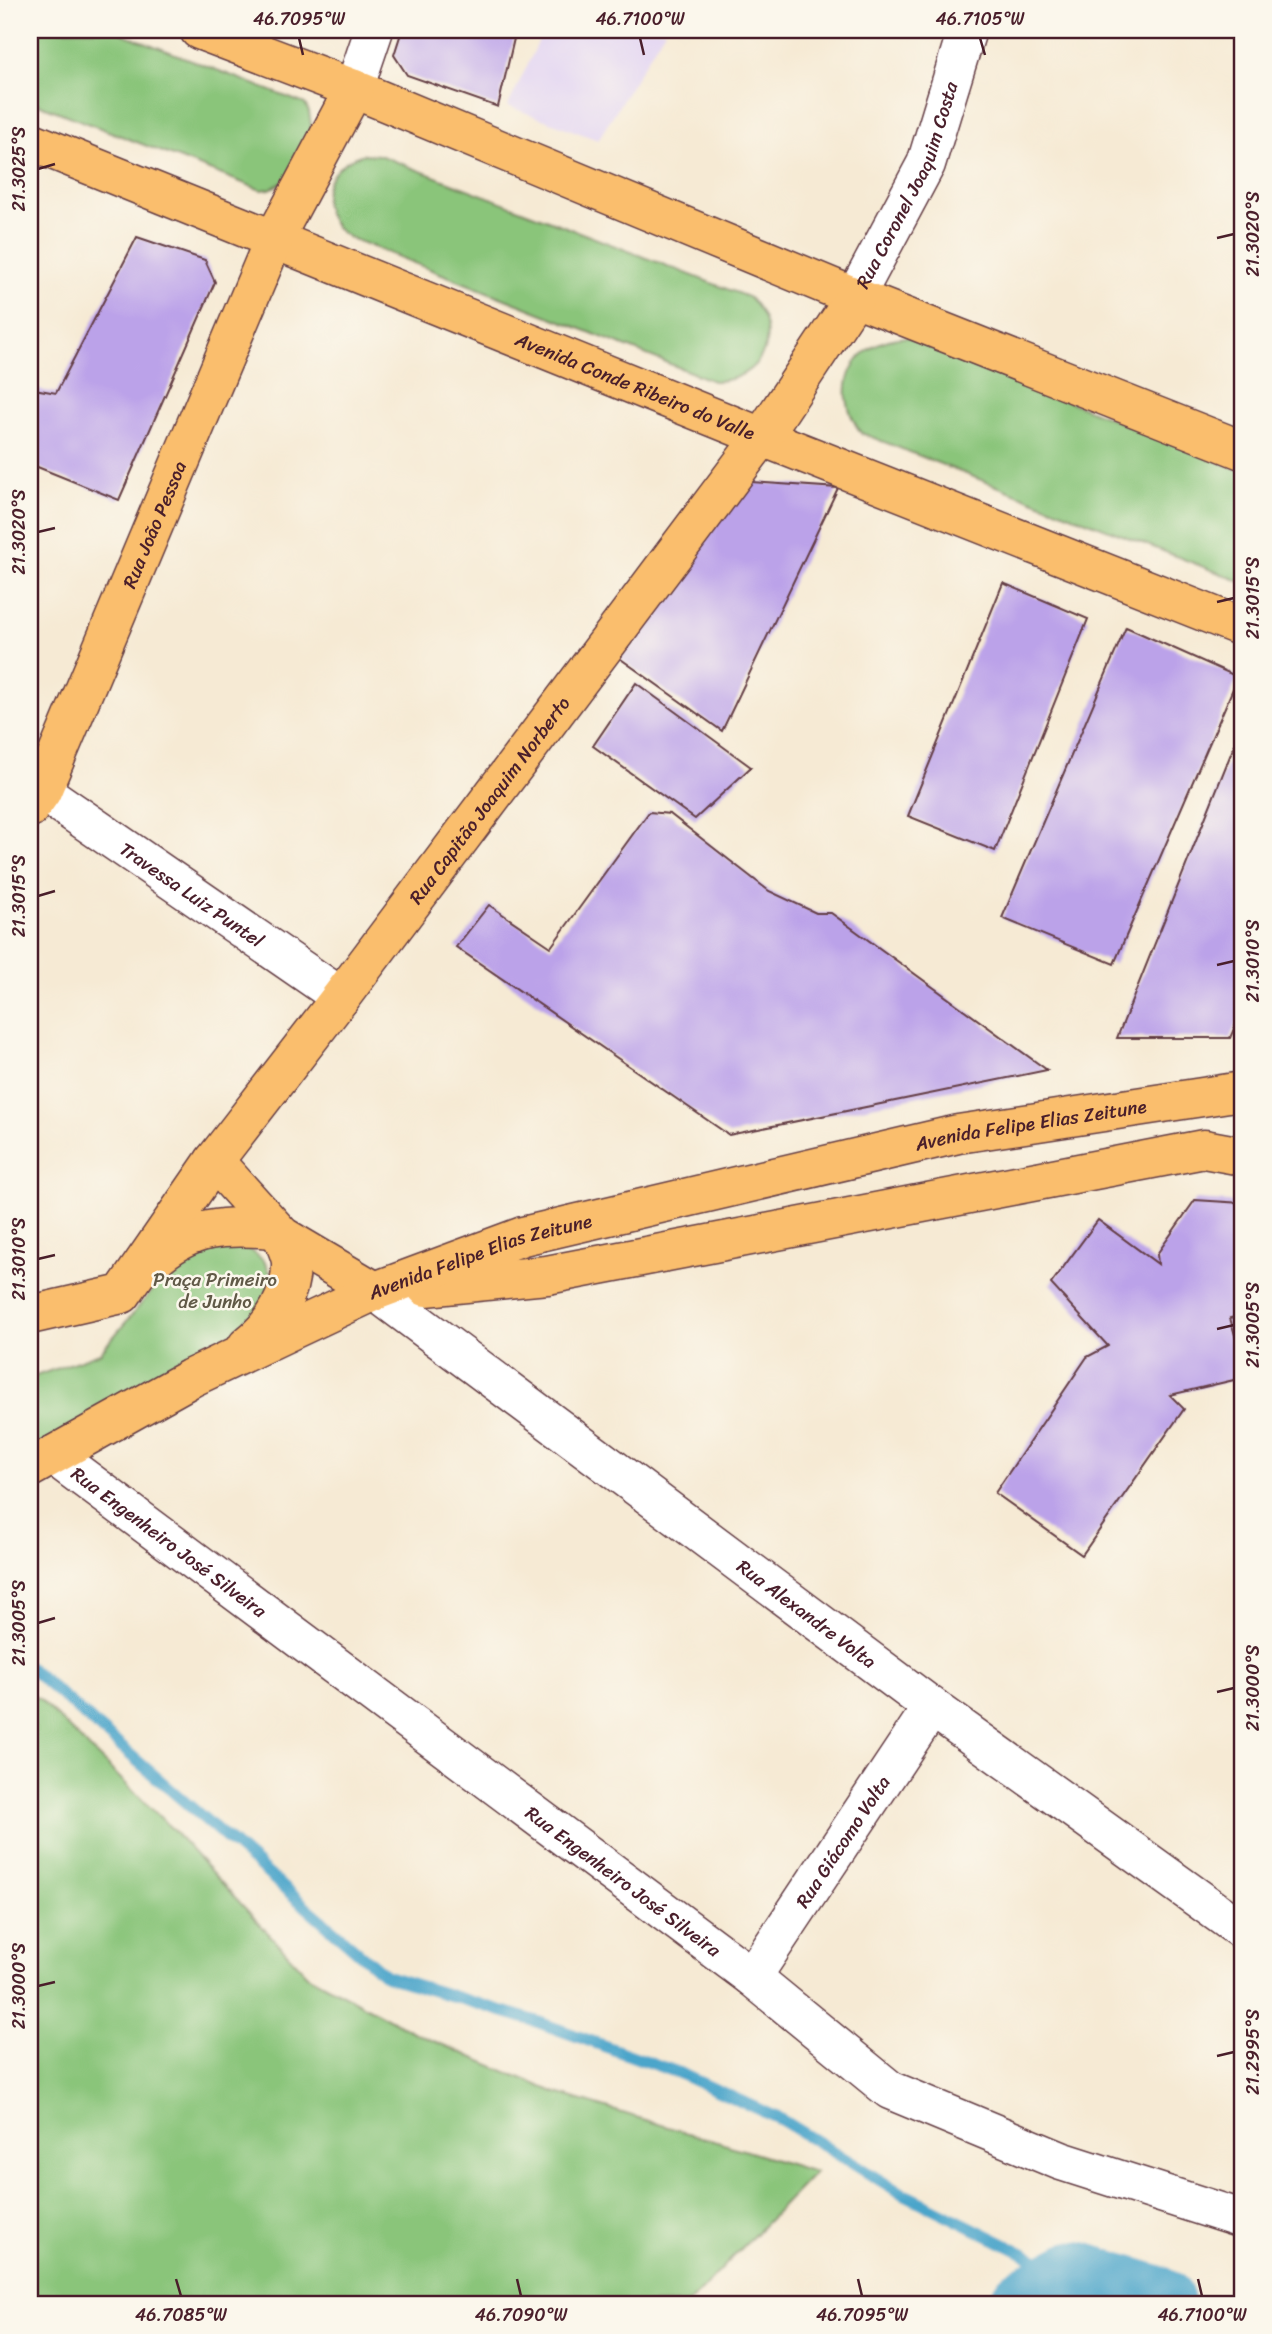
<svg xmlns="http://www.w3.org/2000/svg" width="1272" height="2334" viewBox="0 0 1272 2334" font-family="Sriracha,sans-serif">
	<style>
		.built { fill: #e2d4f3 }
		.green { fill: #8ac57a; stroke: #6a7252; stroke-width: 2 }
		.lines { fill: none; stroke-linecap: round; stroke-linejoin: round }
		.stream { stroke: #4ca5ca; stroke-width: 12 }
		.river { stroke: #4ca5ca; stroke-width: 77 }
		.building { fill: #bba2e9 }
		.minor-casing { stroke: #643d44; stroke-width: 41 }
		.major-casing { stroke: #643d44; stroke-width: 41 }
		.minor { stroke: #fff; stroke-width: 38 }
		.major { stroke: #fabe6d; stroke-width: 38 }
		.ticks { fill: none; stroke: #4a1f2b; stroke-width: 2.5 }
		.labels { text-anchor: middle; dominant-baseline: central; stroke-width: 5; stroke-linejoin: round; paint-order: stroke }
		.street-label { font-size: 19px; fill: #4a1f2b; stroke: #fbf7ec }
		.park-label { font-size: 19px; fill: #605947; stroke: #fbf7ec }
		.neatline { fill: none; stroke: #4a1f2b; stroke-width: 2.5 }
		.ticks-label { font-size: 18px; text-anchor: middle; fill: #4a1f2b }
	</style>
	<rect width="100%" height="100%" fill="#fbf7ec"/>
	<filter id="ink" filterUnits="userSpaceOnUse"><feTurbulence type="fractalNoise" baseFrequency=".0143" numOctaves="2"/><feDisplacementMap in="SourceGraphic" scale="14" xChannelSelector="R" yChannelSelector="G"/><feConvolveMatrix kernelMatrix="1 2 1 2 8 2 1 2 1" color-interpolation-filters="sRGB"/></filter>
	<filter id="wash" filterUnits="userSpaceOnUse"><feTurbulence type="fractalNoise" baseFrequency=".00686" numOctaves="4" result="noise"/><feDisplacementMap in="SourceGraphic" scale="28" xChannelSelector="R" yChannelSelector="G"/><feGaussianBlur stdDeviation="1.57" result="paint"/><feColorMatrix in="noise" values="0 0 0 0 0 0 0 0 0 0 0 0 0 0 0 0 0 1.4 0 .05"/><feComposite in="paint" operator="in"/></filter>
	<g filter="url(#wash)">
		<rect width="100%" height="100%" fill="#f6ead4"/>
		<!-- built -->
		<path class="built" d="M544,30H665L598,140L508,106Z"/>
		<!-- green -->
		<path class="green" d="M30,30H113L305,104L309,112L312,131L287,180L270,189L261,190L30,101Z
			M364,154L379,155L748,297C786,331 762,382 713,381L348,237C310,212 322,165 364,154Z
			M908,337L1242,471V582L861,433C829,388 853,339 908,337Z
			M242,1243L264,1261L274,1280L252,1323L30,1455V1378L100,1353L188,1248Z
			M30,1694L40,1700L170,1827L307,1975L415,2033L554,2092L815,2172L688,2304H30Z"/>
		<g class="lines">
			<!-- stream -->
			<path class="stream" d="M30,1668L386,1976L535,2021L679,2073L780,2119L896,2190L1075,2279"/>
			<!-- river -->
			<path class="river" d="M1028,2304L1075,2279L1157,2304"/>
		</g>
		<g id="blocks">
			<!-- building -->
			<path class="building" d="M402,30H516L498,107L407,75L394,55Z
				M137,237L205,260L215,282L119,500L30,464V400L34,389L56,393Z
				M737,481L838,488L722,731L611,652Z
				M1003,583L1088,619L995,851L908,816Z
				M1126,627L1238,677L1114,964L1002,918Z
				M636,683L751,767L695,819L593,746Z
				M1242,726V1011L1230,1038H1117Z
				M649,812L670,814L769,891L816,913H831L1047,1070L729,1135L456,947L489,905L551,947Z
				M1195,1200L1242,1203V1316L1230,1318L1242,1359V1374L1238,1379L1170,1395L1184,1409L1082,1555L995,1493L1087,1357L1108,1346L1051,1284L1098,1220L1158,1264L1157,1254Z"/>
		</g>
	</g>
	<g filter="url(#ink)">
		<use href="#blocks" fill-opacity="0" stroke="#643d44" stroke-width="2"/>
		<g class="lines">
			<defs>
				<g id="minor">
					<path d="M354,89L374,30"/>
					<path id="s1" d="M855,297L926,164L967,30"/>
					<path id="s2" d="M42,791L341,997"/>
					<path id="s3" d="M375,1291L932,1707L1242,1930"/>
					<path id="s4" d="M53,1455L752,1977L890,2090L1061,2161L1242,2219"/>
					<path id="s5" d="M752,1977L932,1707"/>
				</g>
				<g id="major">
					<path d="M199,30L354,89L855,297L1242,450"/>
					<path id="s6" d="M30,141L762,437L1242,627"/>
					<path id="s7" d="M30,808L42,791L274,239L354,89"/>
					<path d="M214,1161L282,1236L375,1291"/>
					<path d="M153,1260C191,1225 225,1225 274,1229"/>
					<path d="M426,1287L547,1275L1204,1149L1242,1156"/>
					<path id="s8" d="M30,1315L122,1294L214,1161L341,997L762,437L855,297"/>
					<path d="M247,1346C273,1326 292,1295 291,1262C290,1253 285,1244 282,1236"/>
					<path id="s9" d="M30,1468L191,1378L294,1329L375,1291L523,1236L958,1134L1242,1091"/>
				</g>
			</defs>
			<!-- minor casing -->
			<use href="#minor" class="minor-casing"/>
			<!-- major casing -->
			<use href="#major" class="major-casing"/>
			<!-- minor -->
			<use href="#minor" class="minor"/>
			<!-- major -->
			<use href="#major" class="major"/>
		</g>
	</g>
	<!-- ticks -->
	<path class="ticks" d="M299,38L303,55M640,38L644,55M980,38L985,55M38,169L55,164M1217,238L1234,234M38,532L55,528M1217,602L1234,598M38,896L55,891M1217,965L1234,961M38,1259L55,1255M1217,1329L1234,1325M38,1623L55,1618M1217,1692L1234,1688M38,1986L55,1982M1217,2056L1234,2052M176,2279L181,2296M517,2279L521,2296M858,2279L862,2296M1198,2279L1202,2296"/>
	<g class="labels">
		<!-- street labels -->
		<g class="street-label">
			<text stroke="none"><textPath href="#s1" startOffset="124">Rua Coronel Joaquim Costa</textPath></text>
			<text stroke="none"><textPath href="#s6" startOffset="653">Avenida Conde Ribeiro do Valle</textPath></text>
			<text stroke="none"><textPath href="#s7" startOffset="310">Rua João Pessoa</textPath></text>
			<text stroke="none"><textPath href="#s8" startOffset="710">Rua Capitão Joaquim Norberto</textPath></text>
			<text stroke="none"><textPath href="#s2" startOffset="182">Travessa Luiz Puntel</textPath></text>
			<text stroke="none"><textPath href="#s9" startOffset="1066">Avenida Felipe Elias Zeitune</textPath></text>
			<text stroke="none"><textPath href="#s9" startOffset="499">Avenida Felipe Elias Zeitune</textPath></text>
			<text stroke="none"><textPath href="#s4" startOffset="145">Rua Engenheiro José Silveira</textPath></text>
			<text stroke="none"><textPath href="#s3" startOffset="539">Rua Alexandre Volta</textPath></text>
			<text stroke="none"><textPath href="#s5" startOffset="163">Rua Giácomo Volta</textPath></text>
			<text stroke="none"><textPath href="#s4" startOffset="712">Rua Engenheiro José Silveira</textPath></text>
		</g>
		<!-- park labels -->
		<g class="park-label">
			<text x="215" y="1279">Praça Primeiro<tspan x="215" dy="22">de Junho</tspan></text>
		</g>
	</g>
	<!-- margin -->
	<rect width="1272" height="2334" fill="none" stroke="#fbf7ec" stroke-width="77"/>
	<rect x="38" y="38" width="1196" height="2258" class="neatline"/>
	<g class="ticks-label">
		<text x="299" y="25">46.7095°W</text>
		<text x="640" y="25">46.7100°W</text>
		<text x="980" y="25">46.7105°W</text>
		<text transform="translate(19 169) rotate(-90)" y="6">21.3025°S</text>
		<text transform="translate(1253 234) rotate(-90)" y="6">21.3020°S</text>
		<text transform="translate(19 532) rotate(-90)" y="6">21.3020°S</text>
		<text transform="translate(1253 598) rotate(-90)" y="6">21.3015°S</text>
		<text transform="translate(19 896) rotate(-90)" y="6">21.3015°S</text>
		<text transform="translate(1253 961) rotate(-90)" y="6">21.3010°S</text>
		<text transform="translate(19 1259) rotate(-90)" y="6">21.3010°S</text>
		<text transform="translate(1253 1325) rotate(-90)" y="6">21.3005°S</text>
		<text transform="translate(19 1623) rotate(-90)" y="6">21.3005°S</text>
		<text transform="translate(1253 1688) rotate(-90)" y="6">21.3000°S</text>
		<text transform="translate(19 1986) rotate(-90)" y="6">21.3000°S</text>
		<text transform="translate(1253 2052) rotate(-90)" y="6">21.2995°S</text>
		<text x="181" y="2321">46.7085°W</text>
		<text x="521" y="2321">46.7090°W</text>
		<text x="862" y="2321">46.7095°W</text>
		<text x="1202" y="2321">46.7100°W</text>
	</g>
</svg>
